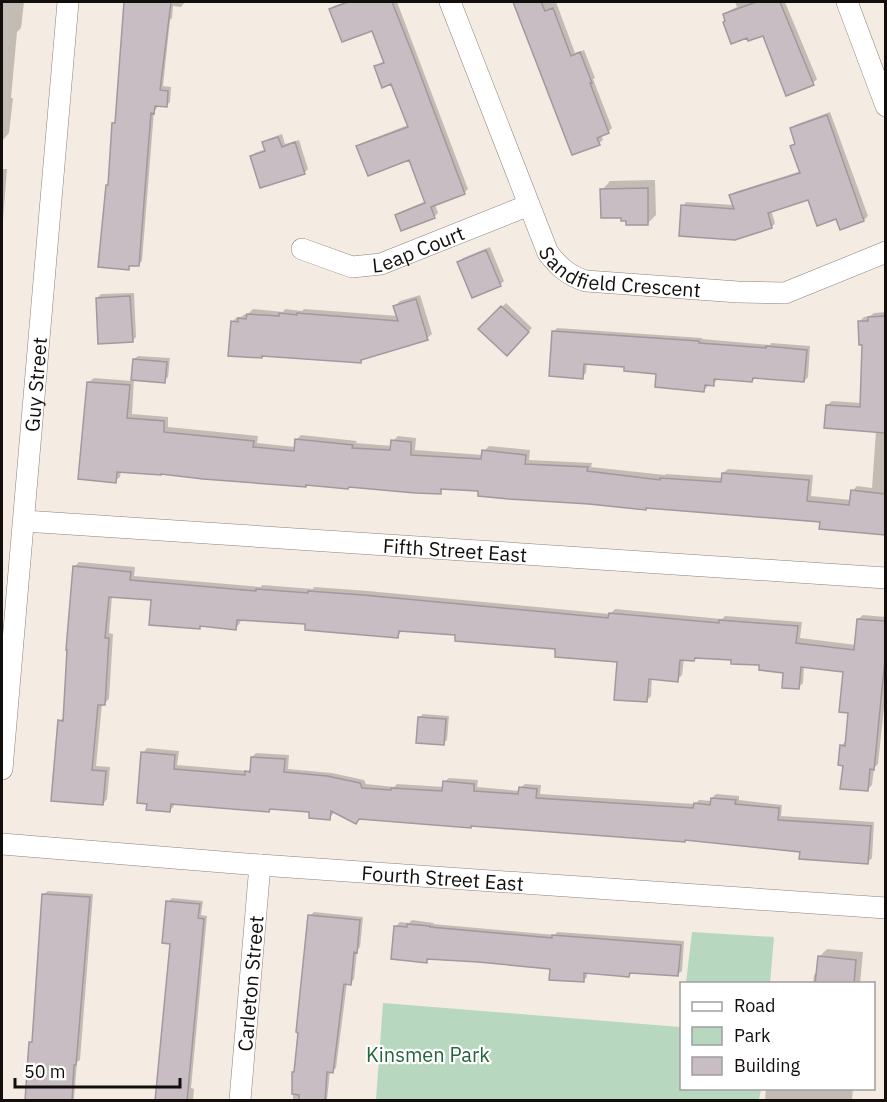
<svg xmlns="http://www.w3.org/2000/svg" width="887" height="1102" viewBox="0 0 887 1102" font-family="'IBM Plex Sans',sans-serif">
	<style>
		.green { fill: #b7d7bf }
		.shadow { fill: #0003 }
		.building { fill: #c8bdc3; stroke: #a2989d; stroke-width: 1.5 }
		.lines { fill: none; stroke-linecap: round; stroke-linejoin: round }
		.street-casing { stroke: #8b827c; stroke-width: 22 }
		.street { stroke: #fff; stroke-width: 21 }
		.labels { text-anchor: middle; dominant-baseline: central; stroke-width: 4.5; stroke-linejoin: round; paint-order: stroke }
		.street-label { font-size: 20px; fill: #110e0c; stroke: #fff }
		.park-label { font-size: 20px; fill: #24643b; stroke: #fff }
	</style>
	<rect width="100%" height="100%" fill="#f4ebe3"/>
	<!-- green -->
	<path class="green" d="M692,932L774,937L770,983H686Z
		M383,1003L680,1027L681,1019L682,1088L761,1089L759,1100H376Z"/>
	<!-- shadow -->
	<path class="shadow" d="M2,2H24L21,28L17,32L11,98H13L9,133L2,141Z
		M126,2H185L181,7L173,6L172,18L170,20L163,86L171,87L170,102L166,106L158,105L157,108L154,111L142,261L138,265L132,264L128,268L107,185L110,183L114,124L116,121Z
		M345,2H397L468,189L464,193L435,204L438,213L434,217L396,215L400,212L426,201L409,158L358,146L362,143L408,125L392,82L376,67L380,63L385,61L373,29L331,9L334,6Z
		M514,2H556L575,53L584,50L595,78L593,79L612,128L608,132L601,135L603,140L599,143L573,153Z
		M735,2H785L817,79L813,83L764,34L748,37L727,20L725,14L729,11L737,7Z
		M830,112L868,216L864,220L841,228L837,217L809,198L771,210L775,223L772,227L683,206L686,202L734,205L731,196L735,192L801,171L792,146L796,141L792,129L795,125Z
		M282,134L285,144L299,140L308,169L304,173L251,157L255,153L266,149L264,143L268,139Z
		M2,169H7L2,232Z
		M655,180L656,215L648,223L627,219L602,190L610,181Z
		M490,247L504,281L500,285L459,262L463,258Z
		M134,293L136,337L132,341L97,298L101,294Z
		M420,295L432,334L427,338L365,357L361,362L264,354L262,357L232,322L237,317H241L245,314H248L253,309L283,312L285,309L302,311L304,309L398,316L395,306L400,301Z
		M506,303L532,328L507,354L480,329Z
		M886,312V534L821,528L822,521L647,507L645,509L445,487L440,492L121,471L120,477L115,481L89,382L94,378L132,381L134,359L138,356L170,358L168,377L164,381L134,378L132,414L168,417V427L258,436L257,443L296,447V440L301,435L357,441L356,443L392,446L393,441L398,436L416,438L415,450L483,455L484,451L489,446L530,450L529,460L592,463L591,467L665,475L666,474L723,478V473L728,469L813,475L811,496L851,500L852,491L857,486L872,488L876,431L827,405L832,401L862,403L863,343L859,322L864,317L870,316L874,313Z
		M557,328L702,338V339L770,345L771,343L810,346L808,377L804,381L756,377L752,381L717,378V380L713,384H708V386L704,390L658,372L626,366L587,362L586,373L582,377L554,331Z
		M79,562L135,567L134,576L261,587L262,585L313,589L314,587L368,591L610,614L615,609L722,619L725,616L802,622L800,638L856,645L858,619L863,615L886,617V689L878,764L874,768L872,785L867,790L844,764L841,746L846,741L849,711L845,670L804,666L803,683L798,688L785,671L761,664L732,659L697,657L694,660L684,659L682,675L677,680L652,677L651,696L646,701L619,661L557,648L457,634L402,630L398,636L306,623L241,619L240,623L236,628L201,625L199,627L153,598L112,596L109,633L113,634L109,699L104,704H102L96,766L110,767L107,799L103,804L60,721L65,716L74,567Z
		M423,714L449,716L447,740L443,744L419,718Z
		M147,748L179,751L177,765L248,771L252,767V757L256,753L289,755L288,769L332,773L364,780L366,784L394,787L397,784L444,787V782L449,778L478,780L477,787L520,791V788L525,784L541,785L540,794L695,804L699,800L712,801V798L716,794L739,796V800L782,805L781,816L874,822L872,858L868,862L802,850L686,839L685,841L361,817L334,811L333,814L329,818L311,811L174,803V806L169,811L143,753Z
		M48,891L93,894L80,1060L77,1062L74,1100H26L31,1043L33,1040L44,894Z
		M172,898L203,901L201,915L207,916L191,1088L194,1089L193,1100H157L172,943L168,902Z
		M314,912L363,917L360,947L357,951L354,979L351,983H347L336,1068L332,1071H330L327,1100H293V1072L296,1070L310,916Z
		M412,920L434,923L433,924L555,935L557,932L684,941L682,971L678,974L633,971L629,975L587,971V977L583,981L551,968L429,958L426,961L396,926L400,922L409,923Z
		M827,949L863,952L860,984H813L814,975L818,971L819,957Z
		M766,1088H853L852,1100H765Z"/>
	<!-- building -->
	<path class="building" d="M124,2H171L160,90L168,91L167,107L155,106L154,114L151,113L139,266H129V270L98,267L106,185H108L112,123H115Z
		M348,2H392L413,55L465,194L431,207L435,218L401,231L395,215L425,203L409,160L368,176L356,146L408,127L391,84L382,88L374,66L384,63L372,31L342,42L329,9Z
		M513,2H541L545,11L553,8L571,56L580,52L592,83H590L609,133L597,138L600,145L572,155Z
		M756,2H780L814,85L786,96L763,36L748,41L747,38L731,44L723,22L725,21L723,14Z
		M827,115L864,221L840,230L836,219L817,226L808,200L768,213L772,228L735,240L679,236L681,205L734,209L729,195L800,173L790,146L795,144L790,128Z
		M278,137L282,147L295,142L305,174L260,188L250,156L265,151L262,142Z
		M648,188V225H626V221H621V218H601L600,189Z
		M486,250L501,286L472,298L457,262Z
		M130,296L133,342L98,344L96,298Z
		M416,299L428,340L361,360V363L262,356V358L228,356L231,321L238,322V318L246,319L247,314L279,316V313L297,315V313L398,321L393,306Z
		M501,306L529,332L507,356L478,329Z
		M885,316V433L824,428L826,405L860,407L862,345H859L858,321H868V317Z
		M552,331L699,341V343L766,348V346L807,350L804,382L753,378L752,382L714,379V386L705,385L704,392L655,387L656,374L624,371V367L584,364L583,379L549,376Z
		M133,359L167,362L165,383L131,380Z
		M87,382L130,385L127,418L164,421V432L254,441L253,447L294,451L295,439L353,445L352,448L390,450L391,440L411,442V455L481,459L482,450L526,455L525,464L588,467L587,471L660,480V478L721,482L722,473L809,480L807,501L849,505L851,490L885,494V535L819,529L820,522L646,508V510L589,504L509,499L478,496V491L441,489V494L415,493L349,487L348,489L306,485V487L203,479L161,474V475L117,472L116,483L78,479Z
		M73,566L131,572L130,580L256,591V589L308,593V591L363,595L608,618L609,613L719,623V620L798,626L796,643L854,650L857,619L885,621V659L874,770L870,769L868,791L840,789L843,766L838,765L840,745L845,746L848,713L839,712L843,672L801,667L799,689L782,688L783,673L759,670V665L731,664V660L695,658L694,661L680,660L678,682L649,679L647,702L614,700L617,662L555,657V649L455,641V635L399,631L398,638L305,630V624L237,620L236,630L200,626V629L149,625L151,600L109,597L105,638H109L105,705H98L92,770L106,771L103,805L51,801L58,720L63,721L67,650H66Z
		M418,717L446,719L444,745L416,743Z
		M141,752L175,755L174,769L245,775V771L250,772L251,757L285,759L284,772L327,776L360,783L362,788L391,790V788L442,791L443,781L474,784V791L518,794L519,787L537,789L536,798L693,808L694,803L710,805L711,798L736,800L735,804L779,808L778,820L871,826L868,864L799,859L800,852L685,840V842L471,826V828L359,819L356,824L331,811L330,820L309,818V812L270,809L269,812L171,804L170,812L146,810L147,804L137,803Z
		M42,894L90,897L76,1065H74L72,1101H25L29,1042H32Z
		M166,901L200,904L198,918L204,919L187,1101H155L170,944L162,943Z
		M308,915L360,920L357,953L354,952L351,985L344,984L333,1073L327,1072L325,1101H299V1095L292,1094V1072H294L298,1033L296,1032Z
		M407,924L430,926V927L552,938V935L681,945L678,976L630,973L629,977L584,973V982L549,980L550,969L478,962L427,959V963L391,959L394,926L407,927Z
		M818,956L856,960L854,984H815Z"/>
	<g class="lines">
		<defs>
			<g id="street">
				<path id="s1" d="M450,2L548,253C559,267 569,276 586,281L738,292L785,293L886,252"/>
				<path d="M847,2L886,106"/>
				<path id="s2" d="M302,249L352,267L381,264L529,205"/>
				<path id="s3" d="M24,521L886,578"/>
				<path id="s4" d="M2,769L68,2"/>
				<path id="s5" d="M2,844L260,865L886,908"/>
				<path id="s6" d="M240,1100L260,865"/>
			</g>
		</defs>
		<!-- street casing -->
		<use href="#street" class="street-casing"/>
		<!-- street -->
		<use href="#street" class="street"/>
	</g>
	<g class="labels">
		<!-- street labels -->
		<g class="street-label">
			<text stroke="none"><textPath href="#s2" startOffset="122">Leap Court</textPath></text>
			<text stroke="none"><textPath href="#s1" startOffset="348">Sandfield Crescent</textPath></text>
			<text stroke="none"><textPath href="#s4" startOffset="386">Guy Street</textPath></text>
			<text stroke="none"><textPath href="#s3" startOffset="432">Fifth Street East</textPath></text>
			<text stroke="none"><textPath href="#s5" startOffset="442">Fourth Street East</textPath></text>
			<text stroke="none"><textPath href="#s6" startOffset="117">Carleton Street</textPath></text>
		</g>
		<!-- park labels -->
		<g class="park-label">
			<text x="428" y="1054">Kinsmen Park</text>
		</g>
	</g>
	<!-- border -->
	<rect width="887" height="1102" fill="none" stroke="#110e0c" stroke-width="6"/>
	<!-- legend -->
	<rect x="680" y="982" width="195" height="108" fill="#ffffff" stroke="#a09f9e" stroke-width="1.5"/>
	<rect x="692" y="1002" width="30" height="9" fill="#ffffff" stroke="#a09f9e" stroke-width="1.5"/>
	<text x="734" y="1012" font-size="18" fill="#110e0c">Road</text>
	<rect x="692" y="1027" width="30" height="18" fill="#b7d7bf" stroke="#a09f9e" stroke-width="1.5"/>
	<text x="734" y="1042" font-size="18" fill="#110e0c">Park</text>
	<rect x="692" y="1057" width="30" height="18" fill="#c8bdc3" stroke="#a09f9e" stroke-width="1.5"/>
	<text x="734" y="1072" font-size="18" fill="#110e0c">Building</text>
	<!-- scale -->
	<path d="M15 1078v9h165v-9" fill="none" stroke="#110e0c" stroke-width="3"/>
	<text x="24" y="1078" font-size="18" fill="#110e0c" stroke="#ffffff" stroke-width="4.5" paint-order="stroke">50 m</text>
</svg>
